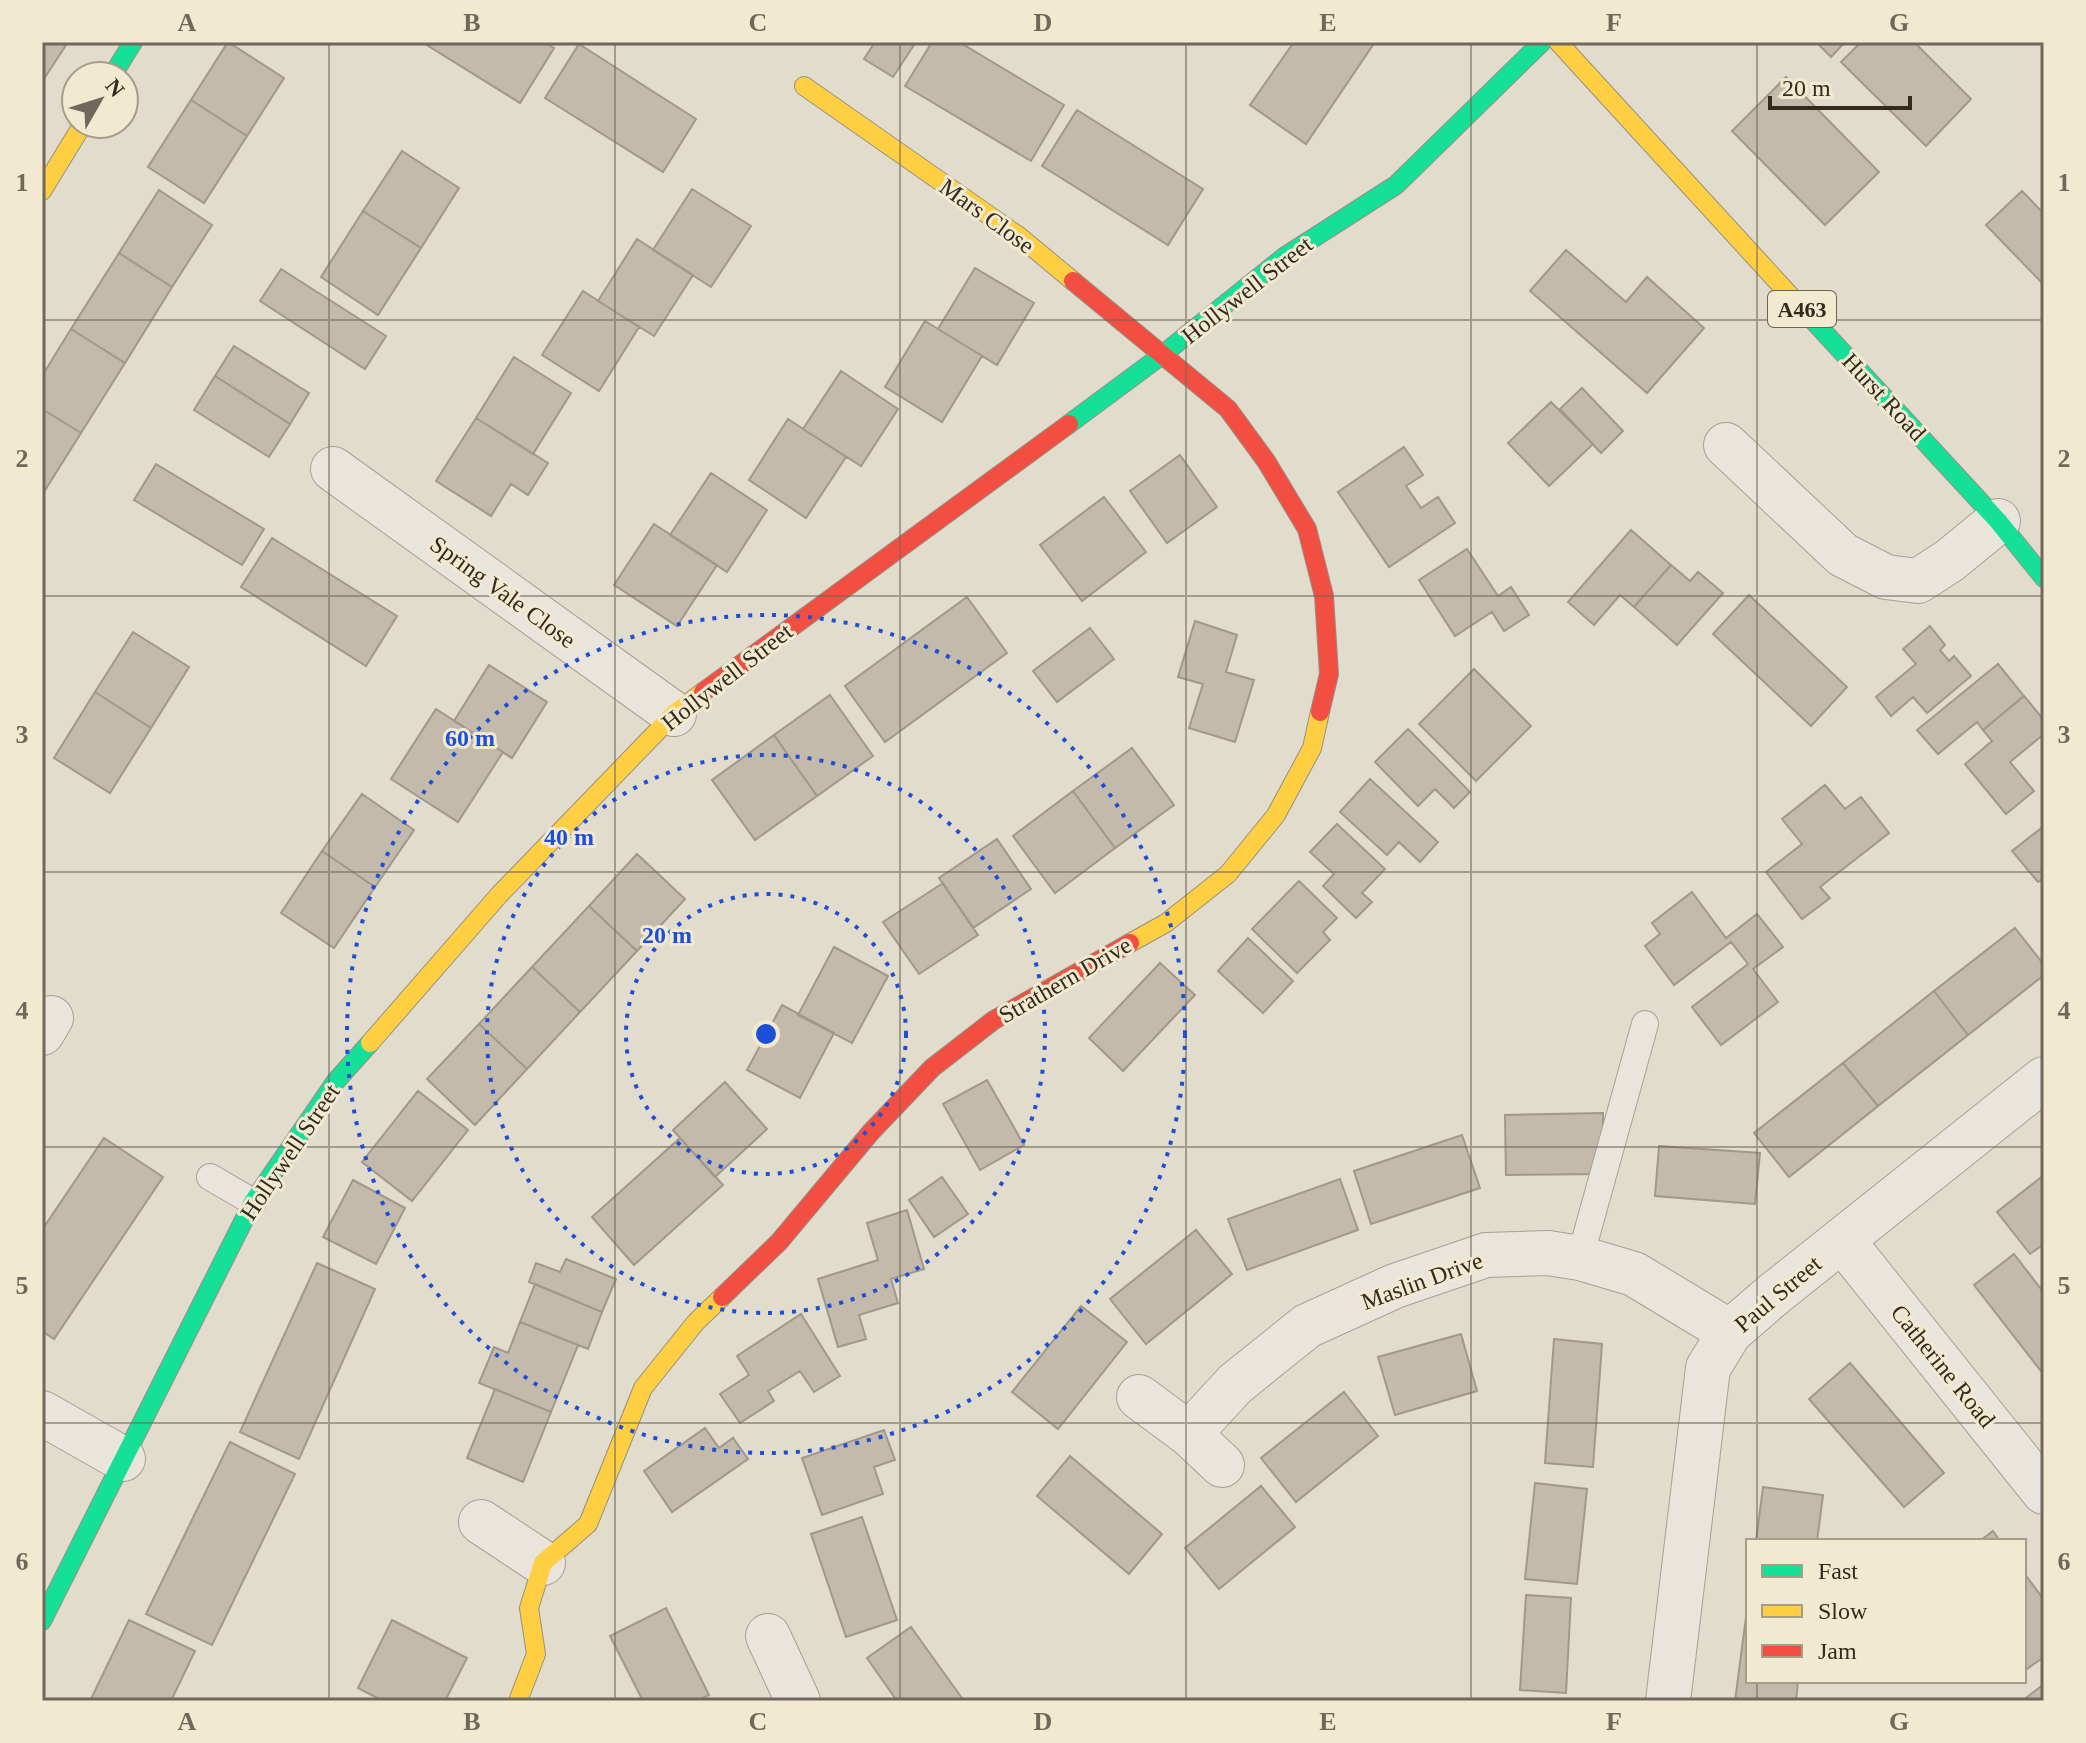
<svg xmlns="http://www.w3.org/2000/svg" width="2086" height="1743" viewBox="0 0 2086 1743" font-family="'Times New Roman',serif">
	<style>
		.building { fill: #c4baac; stroke: #a0988b; stroke-width: 2 }
		.lines { fill: none; stroke-linecap: round; stroke-linejoin: round }
		.lane-casing { stroke: #a6a094; stroke-width: 28 }
		.street-casing { stroke: #a6a094; stroke-width: 46 }
		.fast-casing { stroke: #959084; stroke-width: 20 }
		.slow-casing { stroke: #959084; stroke-width: 20 }
		.jam-casing { stroke: #959084; stroke-width: 20 }
		.lane { stroke: #e9e5dc; stroke-width: 26 }
		.street { stroke: #e9e5dc; stroke-width: 44 }
		.fast { stroke: #16e098; stroke-width: 18 }
		.slow { stroke: #ffcf43; stroke-width: 18 }
		.jam { stroke: #f24e42; stroke-width: 18 }
		.grid { fill: none; stroke: #70685a; stroke-width: 2; stroke-opacity: 0.55 }
		.ring { fill: none; stroke: #1d4ed8; stroke-width: 4; stroke-dasharray: 4 8 }
		.labels { text-anchor: middle; dominant-baseline: central; stroke-width: 6; stroke-linejoin: round; paint-order: stroke }
		.shield { fill: #f2ead0; stroke: #6c6353; stroke-width: 2 }
		.shield-label { font-size: 22px; font-weight: bold; fill: #33291d }
		.street-label { font-size: 24px; fill: #33291d; stroke: #f2ead0 }
		.centre { fill: #1d4ed8; stroke: #f2ead0; stroke-width: 4 }
		.ring-label { font-size: 24px; text-anchor: middle; font-weight: bold; fill: #1d4ed8; stroke: #f2ead0; stroke-width: 6; stroke-linejoin: round; paint-order: stroke }
		.neatline { fill: none; stroke: #70685a; stroke-width: 3 }
		.grid-label { font-size: 26px; text-anchor: middle; font-weight: bold; fill: #70685a }
	</style>
	<rect width="100%" height="100%" fill="#e1dccb"/>
	<!-- building -->
	<path class="building" d="M42,42H68L42,82Z
		M228,42L284,78L247,136L191,100Z
		M422,42H544L554,48L520,103Z
		M875,42H916L893,77L864,59Z
		M932,42H959L1064,105L1031,161L905,86Z
		M1294,42H1375L1306,144L1250,105Z
		M1816,42H1845L1831,57Z
		M1861,42H1914L1971,99L1926,146L1841,62Z
		M579,44L696,119L663,172L545,98Z
		M1786,77L1879,172L1825,225L1732,131Z
		M191,100L247,136L204,203L148,167Z
		M1077,110L1203,189L1168,245L1042,166Z
		M402,151L459,188L421,248L363,211Z
		M692,189L751,226L711,287L653,250Z
		M159,190L212,225L172,287L119,253Z
		M2022,191L2044,214V285L1986,225Z
		M363,211L421,248L378,315L321,277Z
		M637,239L693,275L654,336L598,301Z
		M1566,250L1626,302L1647,277L1704,328L1647,393L1530,291Z
		M119,253L172,287L125,363L71,329Z
		M975,268L1034,303L997,365L938,329Z
		M281,269L386,336L365,369L260,301Z
		M583,291L639,327L599,391L542,355Z
		M925,321L982,356L942,422L885,387Z
		M71,329L125,363L81,433L42,409V376Z
		M234,346L309,393L290,424L215,376Z
		M514,357L571,393L533,454L476,418Z
		M841,371L898,409L861,466L803,429Z
		M215,376L290,424L269,457L194,410Z
		M1582,388L1623,431L1601,453L1560,409Z
		M1551,402L1593,444L1549,486L1508,443Z
		M42,409L81,433L42,495Z
		M476,418L548,463L528,495L511,484L491,516L436,481Z
		M788,419L846,457L806,518L749,480Z
		M1404,447L1423,475L1406,486L1421,508L1438,497L1455,523L1389,567L1338,492Z
		M1180,455L1217,507L1167,543L1130,491Z
		M156,464L264,529L242,565L134,500Z
		M711,473L767,510L727,572L670,535Z
		M1104,497L1146,552L1082,601L1040,545Z
		M654,524L717,565L677,626L614,585Z
		M1631,530L1671,565L1634,607L1620,595L1594,625L1568,602Z
		M272,538L397,616L366,666L241,587Z
		M1467,549L1498,596L1511,587L1529,615L1504,631L1492,612L1455,636L1419,580Z
		M1671,565L1690,581L1698,572L1723,593L1677,645L1634,607Z
		M1749,595L1847,687L1811,726L1713,634Z
		M967,597L1007,653L885,742L845,686Z
		M1195,621L1237,635L1226,672L1254,680L1235,742L1189,728L1203,684L1178,677Z
		M1930,626L1945,645L1940,650L1949,661L1954,656L1971,676L1927,713L1913,697L1891,716L1876,697L1916,664L1903,649Z
		M1090,628L1114,659L1057,702L1033,671Z
		M133,632L189,667L151,728L95,692Z
		M1998,664L2024,696L1983,730L1977,722L1938,754L1917,730Z
		M489,665L547,702L512,758L454,721Z
		M1474,669L1531,726L1476,781L1419,724Z
		M95,692L151,728L110,793L54,758Z
		M830,695L873,756L817,796L774,735Z
		M2024,696L2044,720V734L2010,762L2034,791L2006,814L1965,764L1992,741L1983,730Z
		M436,709L503,752L458,822L391,779Z
		M1408,729L1470,792L1454,808L1435,789L1418,806L1375,762Z
		M774,735L817,796L755,840L712,780Z
		M1132,748L1174,805L1115,848L1073,791Z
		M1370,779L1438,842L1420,862L1399,842L1387,855L1340,812Z
		M1825,785L1845,809L1861,797L1889,833L1820,887L1830,898L1802,919L1766,872L1802,844L1782,819Z
		M1073,791L1115,848L1055,893L1013,836Z
		M362,794L414,830L375,887L322,851Z
		M1337,824L1385,869L1362,893L1372,902L1356,918L1323,886L1334,874L1310,852Z
		M2044,826V878L2038,882L2012,851Z
		M997,839L1031,889L973,928L939,878Z
		M322,851L375,887L334,948L281,913Z
		M637,854L685,899L637,951L589,906Z
		M1299,881L1337,918L1323,932L1330,940L1297,973L1252,929Z
		M943,883L978,935L919,974L883,922Z
		M1692,892L1726,938L1757,914L1783,947L1753,969L1778,1002L1721,1045L1692,1007L1748,964L1731,942L1674,985L1645,946L1660,934L1652,923Z
		M589,906L637,951L580,1012L532,967Z
		M2015,928L2044,965V975L1968,1035L1934,991Z
		M1248,938L1293,981L1263,1013L1218,971Z
		M834,947L888,976L852,1043L798,1015Z
		M1160,963L1195,995L1123,1071L1089,1038Z
		M532,967L580,1012L527,1069L479,1024Z
		M1934,991L1968,1035L1878,1106L1843,1063Z
		M782,1005L834,1033L800,1098L747,1070Z
		M479,1024L527,1069L475,1125L427,1079Z
		M1843,1063L1878,1106L1789,1177L1754,1133Z
		M987,1080L1024,1145L980,1170L943,1104Z
		M725,1082L767,1129L715,1177L673,1130Z
		M418,1091L468,1130L412,1201L362,1162Z
		M1603,1113L1604,1174L1506,1175L1505,1115Z
		M1462,1135L1480,1188L1371,1224L1354,1171Z
		M104,1138L163,1177L54,1339L42,1331V1230Z
		M680,1138L723,1185L634,1265L592,1217Z
		M1659,1146L1760,1153L1755,1204L1655,1196Z
		M2044,1175V1244L2030,1254L1997,1212Z
		M942,1177L968,1214L934,1237L909,1200Z
		M1340,1179L1358,1230L1247,1270L1228,1219Z
		M353,1180L405,1208L376,1264L323,1237Z
		M907,1210L924,1269L891,1279L898,1303L859,1315L866,1339L838,1347L818,1279L878,1260L867,1223Z
		M1196,1230L1232,1274L1146,1344L1110,1299Z
		M2014,1254L2044,1293V1375L1974,1285Z
		M566,1259L616,1279L602,1312L529,1282L536,1263L560,1272Z
		M317,1263L375,1289L299,1459L240,1432Z
		M535,1284L602,1312L588,1349L520,1322Z
		M1081,1306L1127,1342L1058,1429L1012,1392Z
		M801,1314L840,1376L814,1392L800,1371L768,1391L774,1401L740,1423L720,1394L749,1375L737,1356Z
		M520,1322L578,1345L551,1412L479,1383L494,1347L508,1353Z
		M1461,1334L1477,1391L1395,1415L1378,1357Z
		M1554,1339L1602,1344L1593,1467L1545,1463Z
		M1850,1363L1944,1473L1904,1507L1809,1399Z
		M495,1389L551,1412L523,1482L467,1458Z
		M1344,1392L1378,1436L1296,1502L1261,1458Z
		M705,1428L719,1448L733,1438L748,1459L672,1512L644,1471Z
		M884,1430L895,1460L874,1467L883,1494L822,1515L802,1458Z
		M230,1442L295,1474L212,1645L146,1614Z
		M1070,1456L1162,1534L1129,1574L1037,1496Z
		M1535,1483L1587,1489L1577,1584L1525,1579Z
		M1261,1486L1295,1527L1219,1589L1185,1548Z
		M1763,1487L1823,1495L1817,1541H1756Z
		M862,1517L897,1620L846,1637L811,1534Z
		M1993,1531L2000,1541H1980Z
		M2024,1573L2044,1600V1657L2024,1671Z
		M1526,1595L1571,1598L1566,1693L1520,1690Z
		M1748,1602V1681H1798L1796,1701H1735Z
		M666,1608L709,1695L697,1701H643L610,1636Z
		M129,1620L195,1651L171,1701H90Z
		M392,1620L467,1658L445,1701H383L358,1688Z
		M911,1627L964,1701H897L867,1658Z
		M2044,1684V1701H2022Z"/>
	<g class="lines">
		<defs>
			<path id="lane" d="M210,1177L253,1202
				M1580,1258L1645,1024"/>
			<path id="street" d="M1726,445L1843,555L1886,577L1918,581L1949,561L1998,521
				M333,469L674,714
				M42,1033L51,1018
				M1842,1240L2044,1492
				M1139,1397L1189,1434L1222,1465
				M42,1413L123,1459
				M1189,1434L1235,1384L1307,1326L1395,1286L1486,1255L1548,1253L1580,1258L1634,1274L1730,1332
				M481,1522L543,1563
				M768,1636L798,1701
				M1668,1701L1708,1368L1730,1332L1774,1294L2044,1079"/>
			<path id="fast" d="M112,76L133,42
				M1797,303L1998,521L2044,578
				M1069,424L1162,355L1284,257L1396,185L1542,42
				M42,1621L253,1202L336,1081L370,1043"/>
			<path id="slow" d="M1558,42L1797,303
				M804,86L1020,237L1073,281
				M42,191L83,124
				M1130,943L1166,923L1228,874L1276,815L1312,748L1320,712
				M370,1043L499,895L674,714L703,692
				M518,1701L536,1654L529,1608L543,1563L588,1524L643,1388L696,1322L722,1297"/>
			<path id="jam" d="M1073,281L1228,409L1266,461L1307,529L1324,596L1329,674L1320,712
				M703,692L1069,424
				M722,1297L779,1242L871,1132L932,1068L994,1020L1130,943"/>
		</defs>
		<!-- lane casing -->
		<use href="#lane" class="lane-casing"/>
		<!-- street casing -->
		<use href="#street" class="street-casing"/>
		<!-- fast casing -->
		<use href="#fast" class="fast-casing"/>
		<!-- slow casing -->
		<use href="#slow" class="slow-casing"/>
		<!-- jam casing -->
		<use href="#jam" class="jam-casing"/>
		<!-- lane -->
		<use href="#lane" class="lane"/>
		<!-- street -->
		<use href="#street" class="street"/>
		<!-- fast -->
		<use href="#fast" class="fast"/>
		<!-- slow -->
		<use href="#slow" class="slow"/>
		<!-- jam -->
		<use href="#jam" class="jam"/>
	</g>
	<!-- grid -->
	<path class="grid" d="M329,42V1701M615,42V1701M900,42V1701M1186,42V1701M1471,42V1701M1757,42V1541M42,320H2044M42,596H2044M42,872H2044M42,1147H2044M42,1423H2044M1757,1681V1701"/>
	<!-- distance rings -->
	<g class="ring">
		<circle cx="766" cy="1034" r="140"/>
		<circle cx="766" cy="1034" r="279"/>
		<circle cx="766" cy="1034" r="419"/>
	</g>
	<g class="labels">
		<!-- shield labels -->
		<rect class="shield" x="1768" y="291" width="68" height="36" rx="6"/>
		<g class="shield-label">
			<text x="1802" y="309">A463</text>
		</g>
		<!-- street labels -->
		<g class="street-label">
			<text transform="translate(987 216) rotate(36)">Mars Close</text>
			<text transform="translate(1247 290) rotate(-38)">Hollywell Street</text>
			<text transform="translate(1884 397) rotate(47)">Hurst Road</text>
			<text transform="translate(503 592) rotate(36)">Spring Vale Close</text>
			<text transform="translate(727 677) rotate(-38)">Hollywell Street</text>
			<text transform="translate(1065 980) rotate(-30)">Strathern Drive</text>
			<text transform="translate(290 1152) rotate(-56)">Hollywell Street</text>
			<text transform="translate(1422 1281) rotate(-20)">Maslin Drive</text>
			<text transform="translate(1778 1294) rotate(-40)">Paul Street</text>
			<text transform="translate(1943 1366) rotate(51)">Catherine Road</text>
		</g>
	</g>
	<circle cx="766" cy="1034" r="12" class="centre"/>
	<g class="ring-label">
		<text x="470" y="746">60 m</text>
		<text x="569" y="845">40 m</text>
		<text x="667" y="943">20 m</text>
	</g>
	<!-- border -->
	<rect width="2086" height="1743" fill="none" stroke="#f2ead0" stroke-width="88"/>
	<!-- legend -->
	<rect x="1746" y="1539" width="280" height="144" fill="#f2ead0" stroke="#a69d88" stroke-width="2"/>
	<rect x="1762" y="1565" width="40" height="12" fill="#16e098" stroke="#a69d88" stroke-width="2"/>
	<text x="1818" y="1579" font-size="24" fill="#33291d">Fast</text>
	<rect x="1762" y="1605" width="40" height="12" fill="#ffcf43" stroke="#a69d88" stroke-width="2"/>
	<text x="1818" y="1619" font-size="24" fill="#33291d">Slow</text>
	<rect x="1762" y="1645" width="40" height="12" fill="#f24e42" stroke="#a69d88" stroke-width="2"/>
	<text x="1818" y="1659" font-size="24" fill="#33291d">Jam</text>
	<!-- north arrow -->
	<g transform="translate(100 100) rotate(51)"><circle r="38" fill="#f2ead0" stroke="#a69d88" stroke-width="2"/>
	<path d="M0-6L14 30L0 20L-14 30Z" fill="#70685a"/>
	<text y="-12" font-size="22" font-weight="bold" text-anchor="middle" fill="#33291d">N</text>
	</g>
	<!-- scale -->
	<path d="M1770 96v12h140v-12" fill="none" stroke="#33291d" stroke-width="4"/>
	<text x="1782" y="96" font-size="24" fill="#33291d" stroke="#f2ead0" stroke-width="6" paint-order="stroke">20 m</text>
	<rect x="44" y="44" width="1998" height="1655" class="neatline"/>
	<g class="grid-label">
		<text x="187" y="31">A</text>
		<text x="472" y="31">B</text>
		<text x="758" y="31">C</text>
		<text x="1043" y="31">D</text>
		<text x="1328" y="31">E</text>
		<text x="1614" y="31">F</text>
		<text x="1899" y="31">G</text>
		<text x="22" y="191">1</text>
		<text x="2064" y="191">1</text>
		<text x="22" y="467">2</text>
		<text x="2064" y="467">2</text>
		<text x="22" y="743">3</text>
		<text x="2064" y="743">3</text>
		<text x="22" y="1019">4</text>
		<text x="2064" y="1019">4</text>
		<text x="22" y="1294">5</text>
		<text x="2064" y="1294">5</text>
		<text x="22" y="1570">6</text>
		<text x="2064" y="1570">6</text>
		<text x="187" y="1730">A</text>
		<text x="472" y="1730">B</text>
		<text x="758" y="1730">C</text>
		<text x="1043" y="1730">D</text>
		<text x="1328" y="1730">E</text>
		<text x="1614" y="1730">F</text>
		<text x="1899" y="1730">G</text>
	</g>
</svg>
